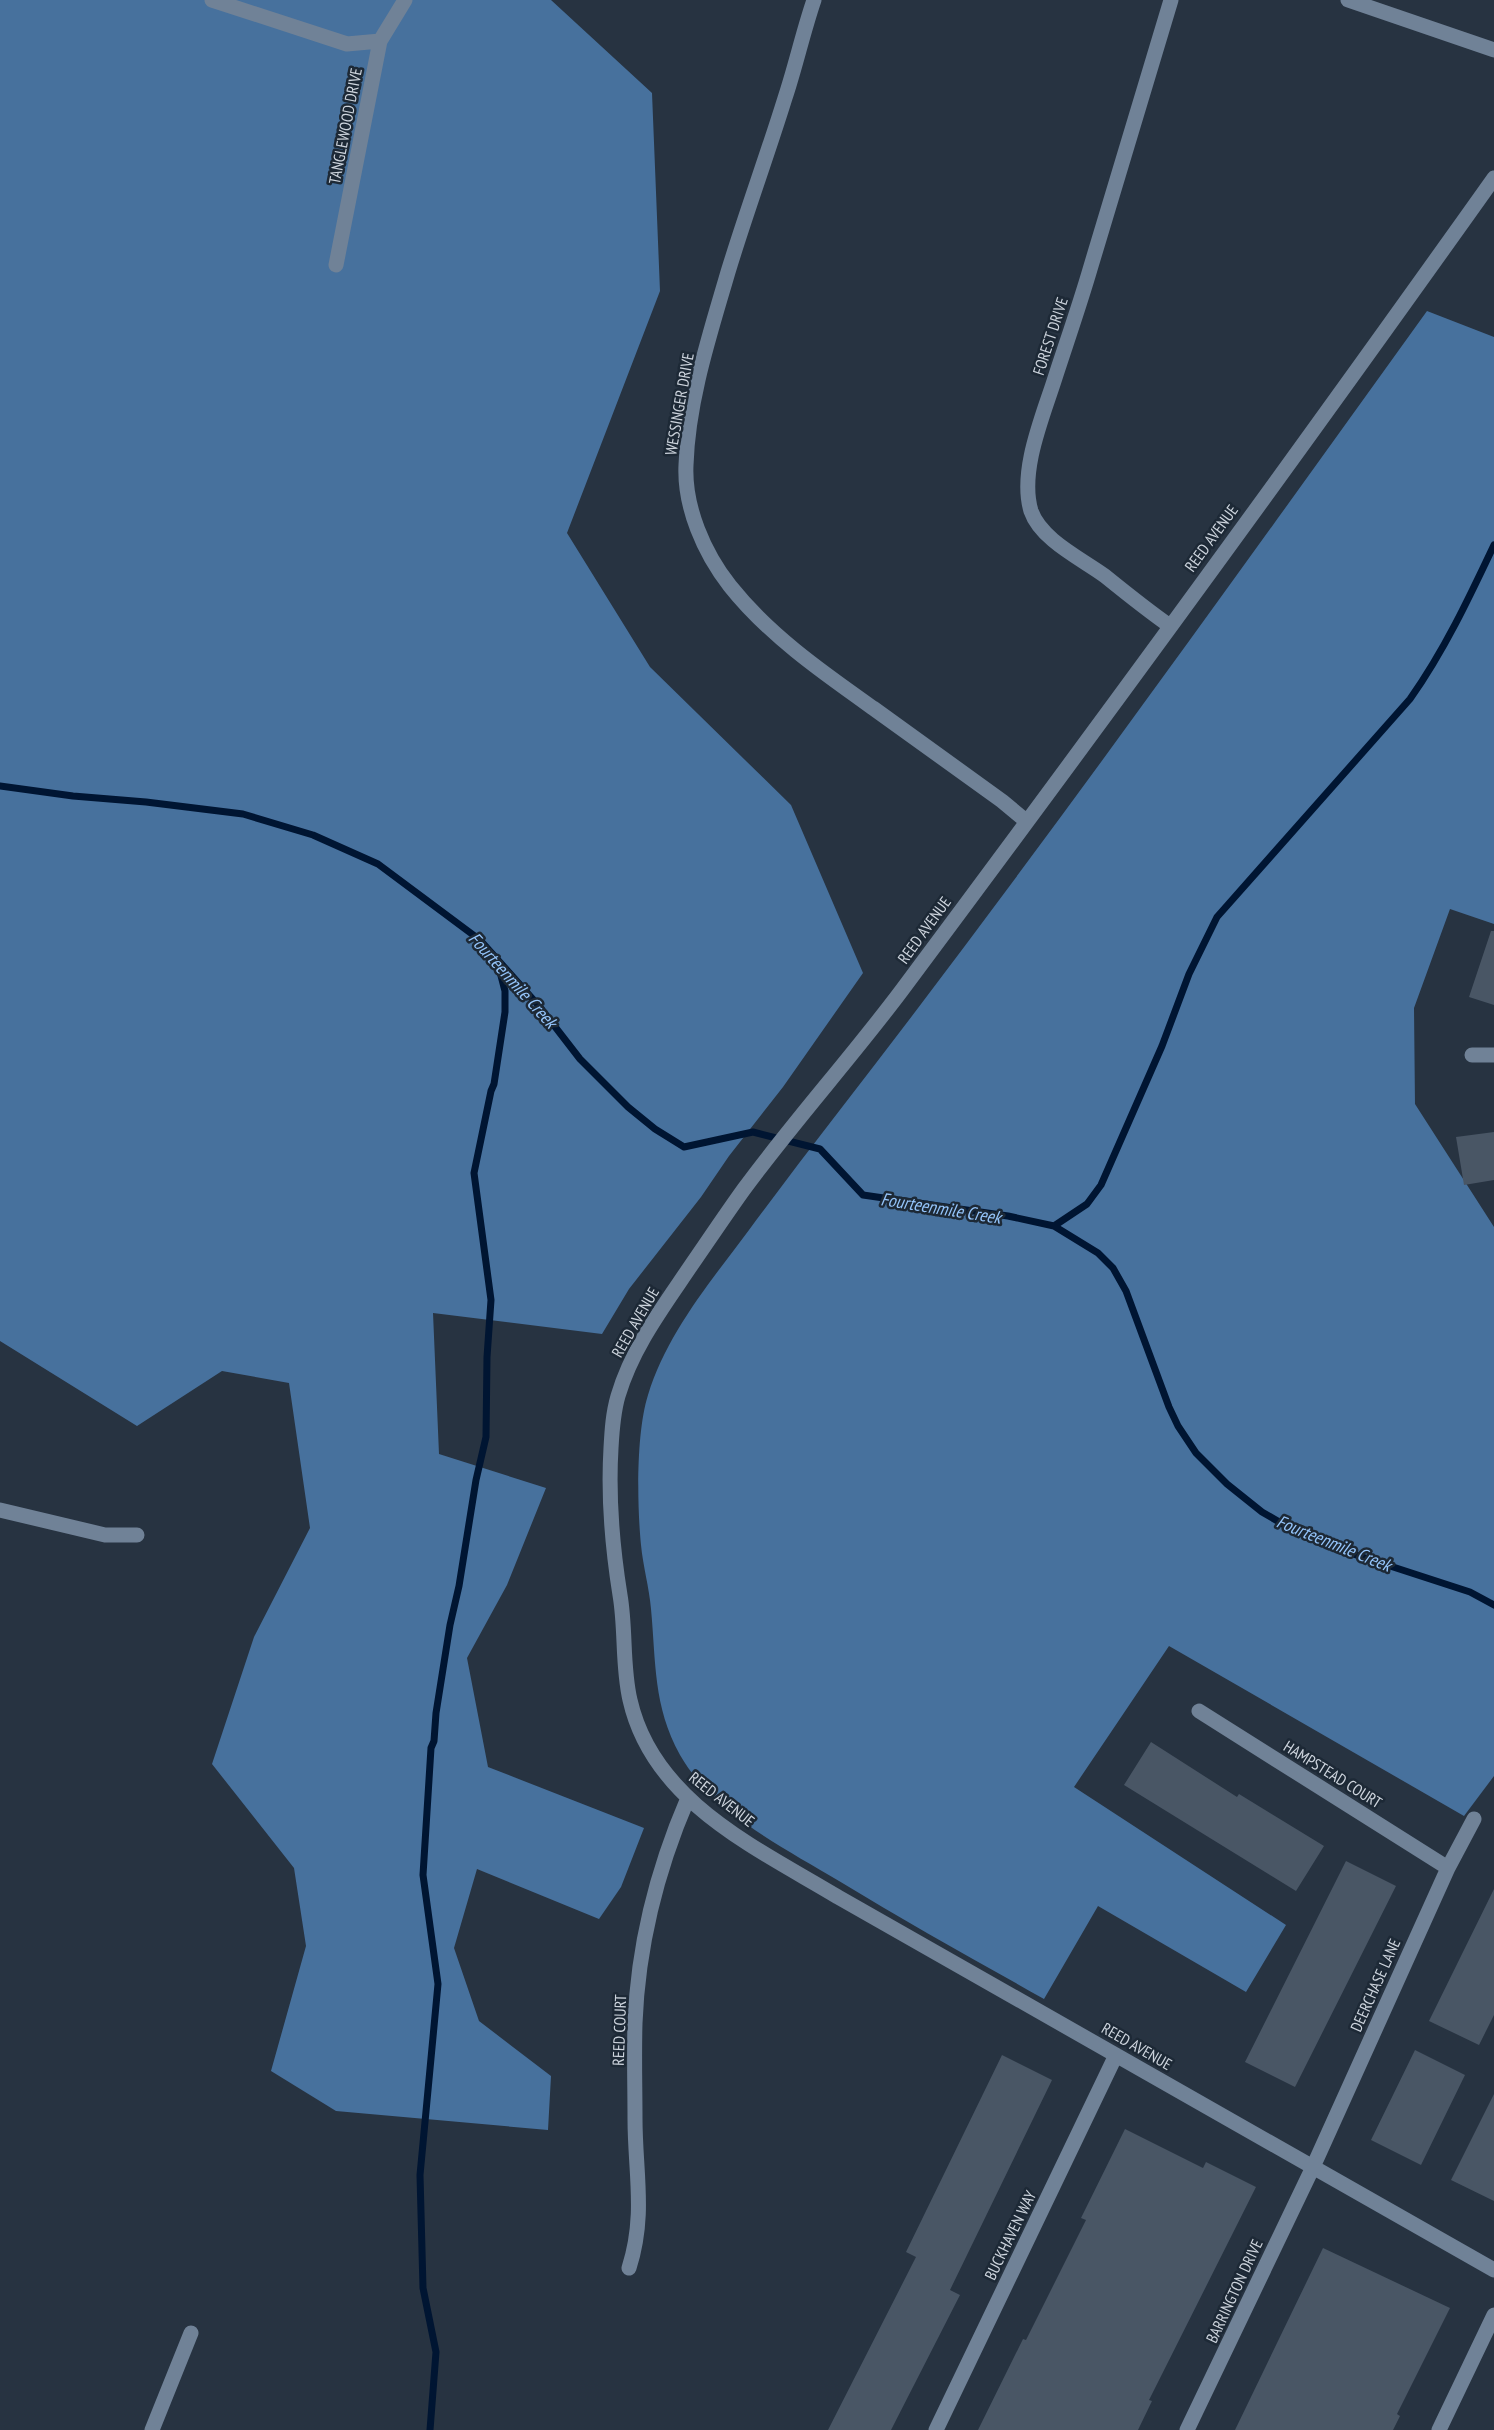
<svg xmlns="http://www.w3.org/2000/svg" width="1494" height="2430" viewBox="0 0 1494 2430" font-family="'PT Sans Narrow',sans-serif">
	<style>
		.forest { fill: #47719d }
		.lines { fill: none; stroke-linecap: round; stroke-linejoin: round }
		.stream { stroke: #001532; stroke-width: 7 }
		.building { fill: #495665 }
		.minor { stroke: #708297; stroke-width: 15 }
		.labels { text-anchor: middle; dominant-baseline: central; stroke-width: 5; stroke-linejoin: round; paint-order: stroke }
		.street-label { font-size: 16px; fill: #cdd4dd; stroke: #1d2936 }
		.water-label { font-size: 18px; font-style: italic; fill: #94c4fa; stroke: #1d2936 }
	</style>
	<rect width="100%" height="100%" fill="#273341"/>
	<!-- forest -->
	<path class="forest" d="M0,0H551L652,93L660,291L567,533L650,667L791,805L863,973L783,1087L729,1156L701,1197L629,1289L602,1334L433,1313L439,1454L546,1488L507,1585L467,1658L488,1767L644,1828L621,1887L599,1919L477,1869L454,1948L479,2021L551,2076L548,2130L336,2111L271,2071L306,1946L294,1868L212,1764L254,1637L310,1528L289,1383L222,1371L137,1426L0,1341Z
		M1427,311L1494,337V924L1450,909L1414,1008L1415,1104L1494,1227V1776L1464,1816L1169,1646L1074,1787L1286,1925L1246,1992L1098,1906L1044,1999C975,1960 906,1922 839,1881C783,1847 714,1814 680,1755C653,1706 656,1662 651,1609C649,1587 643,1566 641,1545C637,1505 636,1433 648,1395C667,1333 711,1281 749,1230C802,1158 858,1087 912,1016C1088,784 1257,547 1427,311Z"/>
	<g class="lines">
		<!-- stream -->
		<path class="stream" d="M0,786L73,796L146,802L243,814L313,835L378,864L480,940L539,1006L580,1059L628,1107L655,1129L684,1147L753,1132L820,1149L863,1195L1008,1216L1054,1226L1098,1253L1113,1268L1126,1291L1169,1407L1178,1426L1196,1453L1227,1484L1262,1512L1293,1530L1347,1552L1470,1592L1494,1605
			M1054,1226L1087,1204L1101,1185L1162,1046L1189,974L1217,917L1410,699C1444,651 1469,598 1494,545
			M430,2430L436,2352L423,2288L420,2175L438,1984L423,1875L431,1748L434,1741L436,1713L450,1625L459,1586L476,1480L486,1437L487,1357L491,1300L474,1173L491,1091L494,1084L505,1012V991L498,964"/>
	</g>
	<!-- building -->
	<path class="building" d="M1491,931H1494V1005L1469,997Z
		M1494,1132V1180L1464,1185L1456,1137Z
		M1151,1742L1237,1797L1239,1794L1324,1846L1296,1891L1124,1785Z
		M1346,1861L1396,1886L1295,2087L1245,2062Z
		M1494,1889V2015L1479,2045L1429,2021Z
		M1415,2050L1465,2075L1421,2165L1371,2140Z
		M1002,2055L1052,2080L950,2290L960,2295L891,2430H828L916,2257L906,2252Z
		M1494,2094V2201L1451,2180Z
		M1125,2129L1203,2168L1206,2162L1256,2187L1149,2400L1152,2401L1138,2430H978L1023,2339L1026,2340L1086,2220L1081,2218Z
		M1323,2248L1450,2308L1397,2414L1400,2416L1393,2430H1235Z"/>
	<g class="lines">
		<!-- minor -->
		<path class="minor" d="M212,0L347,44L380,41
			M814,0C803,32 796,65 785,98C767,156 746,213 728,272C710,334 688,400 686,465C684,507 704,553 730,586C769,635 822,672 873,708C916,739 959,770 1002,801L1026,821
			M1348,0L1494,50
			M1494,178C1300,451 1102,722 902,990C851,1058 794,1121 744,1189C726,1214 708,1241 690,1267C663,1307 632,1348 618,1396C613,1413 612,1430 611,1448C608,1498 612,1545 620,1595C626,1630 622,1666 630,1700C653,1802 757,1848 838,1897L1494,2270
			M336,265L380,41L405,0
			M1170,626C1147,610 1126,593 1105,576C1082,559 1041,540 1031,511C1019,471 1043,416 1055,378C1067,341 1080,304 1091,266C1118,177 1144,88 1171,0
			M1472,1055H1494
			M0,1510L105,1535H137
			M1199,1711L1448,1868
			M629,2268C646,2215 635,2172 635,2119C635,2087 634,2055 635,2023C638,1945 657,1870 688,1798
			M152,2430L191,2333
			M936,2430L1116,2055
			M1187,2430L1313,2167L1448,1868L1474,1819
			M1439,2430L1494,2315"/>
	</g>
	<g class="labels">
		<!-- street labels -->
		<g class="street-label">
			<text transform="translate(345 126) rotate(-79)">TANGLEWOOD DRIVE</text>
			<text transform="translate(1050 336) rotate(-72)">FOREST DRIVE</text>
			<text transform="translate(679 404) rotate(-80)">WESSINGER DRIVE</text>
			<text transform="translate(1211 538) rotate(-54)">REED AVENUE</text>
			<text transform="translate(924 930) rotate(-54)">REED AVENUE</text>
			<text transform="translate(635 1322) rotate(-60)">REED AVENUE</text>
			<text transform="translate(1333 1774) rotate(32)">HAMPSTEAD COURT</text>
			<text transform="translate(722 1799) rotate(38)">REED AVENUE</text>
			<text transform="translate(1375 1985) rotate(-66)">DEERCHASE LANE</text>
			<text transform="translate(619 2030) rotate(-88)">REED COURT</text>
			<text transform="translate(1137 2046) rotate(30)">REED AVENUE</text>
			<text transform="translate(1010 2235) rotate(-64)">BUCKHAVEN WAY</text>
			<text transform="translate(1234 2291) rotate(-65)">BARRINGTON DRIVE</text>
		</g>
		<!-- water labels -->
		<g class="water-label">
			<text transform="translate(513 980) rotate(48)">Fourteenmile Creek</text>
			<text transform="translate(941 1208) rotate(9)">Fourteenmile Creek</text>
			<text transform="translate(1334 1543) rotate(22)">Fourteenmile Creek</text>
		</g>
	</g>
</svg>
